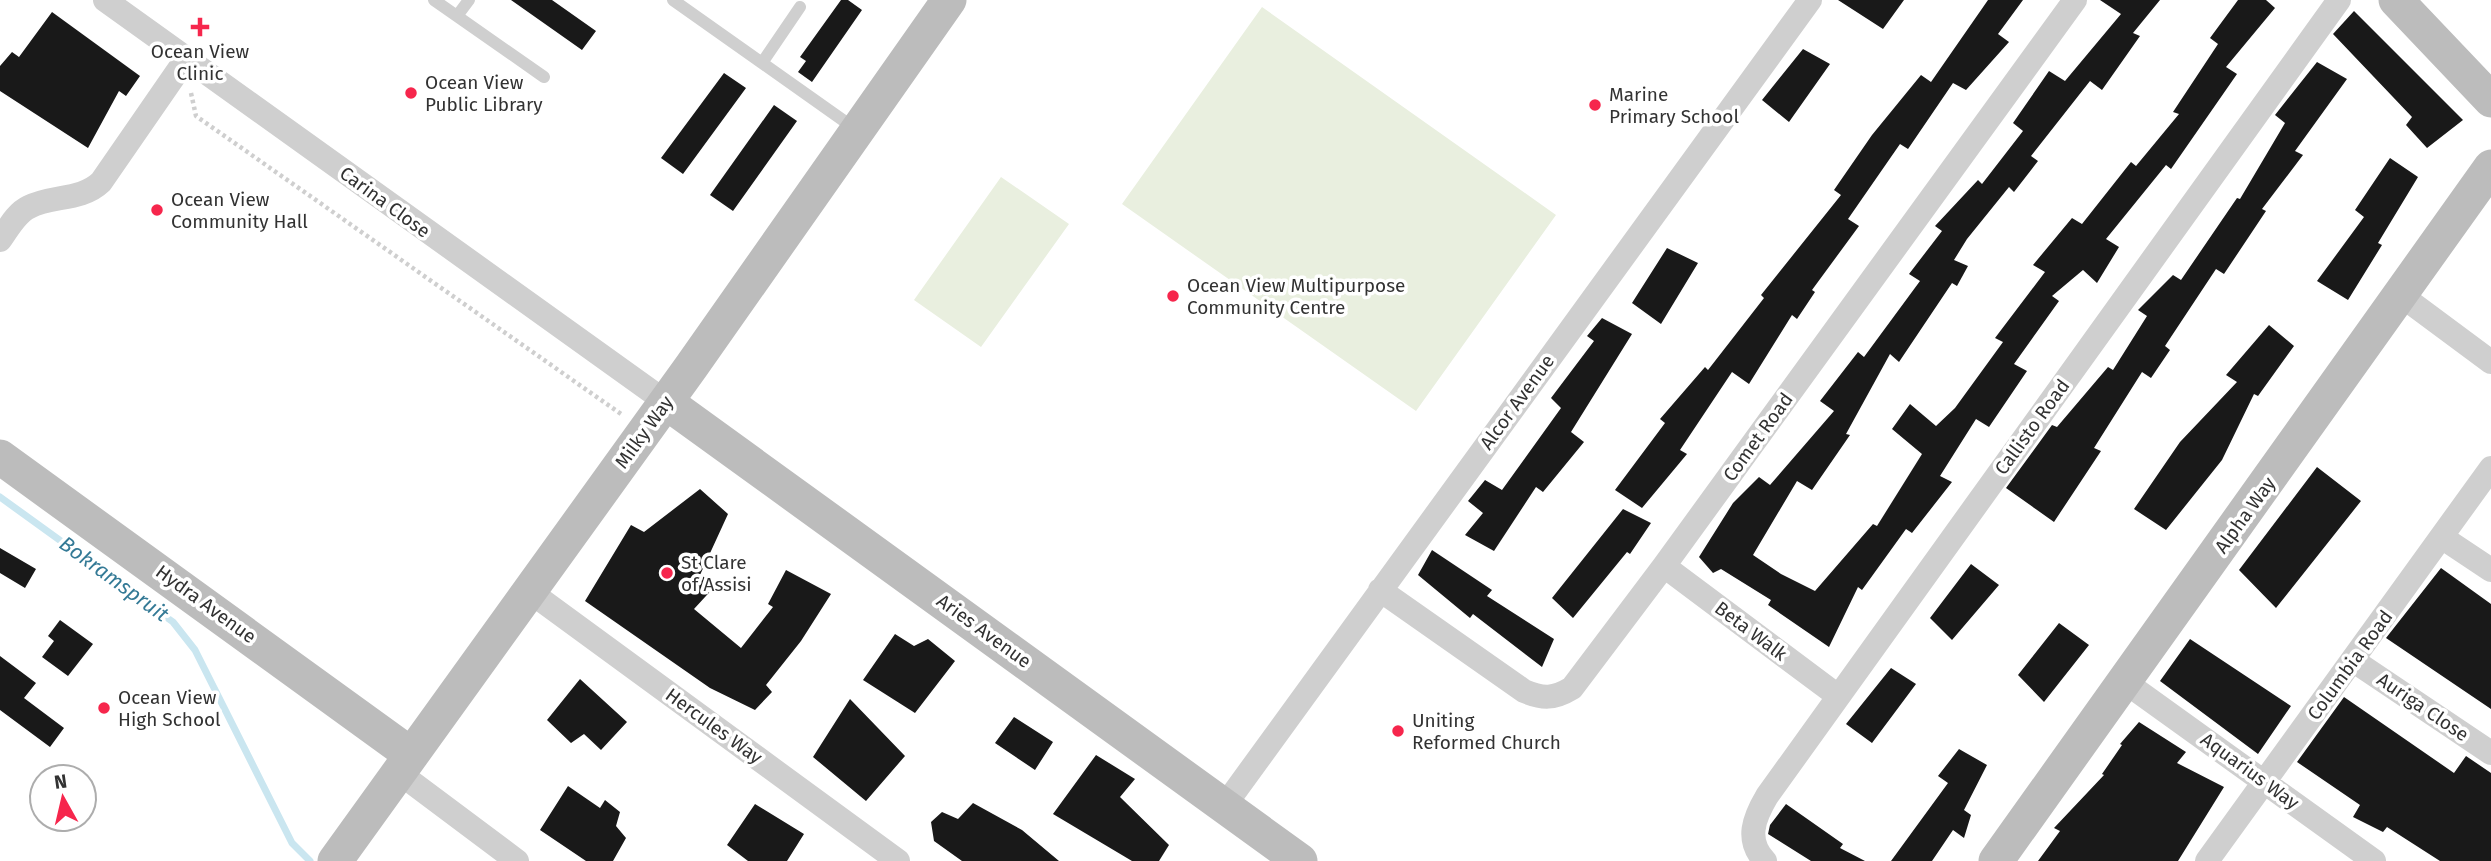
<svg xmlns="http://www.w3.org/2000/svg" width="2491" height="861" viewBox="0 0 2491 861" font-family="'Fira Sans',sans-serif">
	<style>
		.green { fill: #e9efdf }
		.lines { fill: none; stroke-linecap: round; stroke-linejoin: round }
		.stream { stroke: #cae6f0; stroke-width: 7 }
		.building { fill: #191919 }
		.path { stroke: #cfcfcf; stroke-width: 4.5; stroke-dasharray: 3.5 3.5; stroke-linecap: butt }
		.lane { stroke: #cfcfcf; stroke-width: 12 }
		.street { stroke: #cfcfcf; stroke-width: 24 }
		.secondary { stroke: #bcbcbc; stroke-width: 35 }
		.poi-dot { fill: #f6264c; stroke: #fff; stroke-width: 2.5 }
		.labels { text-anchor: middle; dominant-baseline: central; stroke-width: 7; stroke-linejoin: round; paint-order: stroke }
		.poi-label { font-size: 19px; fill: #323232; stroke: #fff; text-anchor: start }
		.street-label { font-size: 19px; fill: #323232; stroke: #fff }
		.water-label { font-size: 21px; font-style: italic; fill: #347a96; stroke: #fff }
	</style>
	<rect width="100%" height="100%" fill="#fff"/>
	<!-- green -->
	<path class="green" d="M1262,7L1556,215L1416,411L1122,204Z
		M1001,177L1069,224L981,347L914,300Z"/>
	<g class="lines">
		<!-- stream -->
		<path class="stream" d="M0,497L173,622L195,650L292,843L310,861"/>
	</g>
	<!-- building -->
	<path class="building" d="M511,0H552L596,31L582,50Z
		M841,0H848L862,10L812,82L798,72L806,61L800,57Z
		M1838,0H1904L1883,29Z
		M1988,0H2023L1998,34L2009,42L1966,90L1953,83L1908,149L1900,144L1848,219L1859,226L1812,290L1815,292L1797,319L1792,315L1749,384L1732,372L1680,450L1687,454L1642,508L1615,490L1665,423L1660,419L1705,367L1708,370L1764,298L1761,295L1841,195L1834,190L1872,135L1921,75L1931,82Z
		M2100,0H2160L2133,33L2140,36L2102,90L2090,81L2031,156L2038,161L2014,192L2009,187L1967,239L1954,260L1968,266L1957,286L1952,283L1899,362L1890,354L1846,434L1850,435L1812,490L1797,481L1753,555L1781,574L1815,591L1873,524L1877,526L1922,454L1892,429L1910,404L1936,426L1955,408L2003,342L1995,338L2045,272L2033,265L2072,218L2082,224L2131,162L2136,166L2179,114L2173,112L2218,44L2210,38L2238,0H2266L2275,8L2226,67L2237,74L2171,169L2166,165L2106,239L2119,247L2097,283L2083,270L2052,296L2059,301L2014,364L2027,371L1989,427L1976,419L1940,476L1952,482L1912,533L1906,529L1862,590L1858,587L1829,647L1768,605L1771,600L1721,569L1713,573L1699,557L1733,503L1759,477L1770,485L1834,411L1820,401L1858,352L1864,357L1920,281L1909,274L1942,231L1935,226L1978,180L1982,184L2023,131L2013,123L2049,71L2065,81L2121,14Z
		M2354,11L2463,120L2427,148L2406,125L2412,117L2333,34Z
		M52,12L140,76L126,96L119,91L88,148L0,91V66L12,52L19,57Z
		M1803,49L1830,64L1789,122L1762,100Z
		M2317,62L2347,79L2295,151L2303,155L2262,209L2266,211L2224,274L2216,269L2165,346L2170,350L2151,378L2142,372L2094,448L2101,451L2054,522L2006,488L2052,425L2057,427L2108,367L2113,370L2147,316L2138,310L2173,275L2181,280L2237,198L2240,199L2285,123L2275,115Z
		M724,73L746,88L683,174L661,158Z
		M774,105L797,121L733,211L710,195Z
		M2390,158L2418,177L2378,243L2382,245L2348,300L2317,281L2364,217L2355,210Z
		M1667,248L1698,263L1661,324L1632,303Z
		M1602,318L1632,334L1571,432L1584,442L1543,492L1536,487L1494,551L1465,535L1483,513L1468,501L1485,480L1502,490L1561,408L1551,398L1594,341L1587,336Z
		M2269,325L2294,346L2258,396L2254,394L2222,460L2166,530L2134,509L2180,442L2237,382L2226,375Z
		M2317,467L2361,501L2276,608L2239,570Z
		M700,489L728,514L700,575L717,584L694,609L741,648L773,607L768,604L786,570L831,594L801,641L766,685L772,692L755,710L710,688L585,601L631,525L644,532Z
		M1623,509L1651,523L1630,554L1627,552L1573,618L1552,598Z
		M0,548L36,569L25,588L0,573Z
		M1432,550L1492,590L1487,596L1554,639L1542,667L1473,614L1470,618L1418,575Z
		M1971,564L1999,585L1952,640L1930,618Z
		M2441,568L2491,604V709L2386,638Z
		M60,620L93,644L68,676L42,657L54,641L48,636Z
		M2059,623L2089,645L2044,702L2018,675Z
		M895,634L914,646L928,639L955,661L915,713L863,680Z
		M2190,639L2291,706L2258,754L2160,681Z
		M0,656L36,683L24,698L64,728L50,747L0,710Z
		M1891,668L1916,684L1872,743L1846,724Z
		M580,679L627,722L601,750L584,734L571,743L547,720Z
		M2344,697L2454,773L2466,756L2491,773V861H2440L2387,827L2383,832L2353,817L2360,805L2297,762Z
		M850,699L905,756L866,801L813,757Z
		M1014,717L1053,742L1035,770L995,743Z
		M2139,722L2186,752L2177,763L2224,787L2178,861H2038L2060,831L2054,828L2104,775L2102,774L2122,745L2120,744Z
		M1959,749L1987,765L1964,810L1971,815L1964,838L1953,830L1932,861H1891L1948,783L1938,776Z
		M1096,755L1135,779L1120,797L1169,845L1159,861H1132L1053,814Z
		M568,786L600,808L605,800L620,812L616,826L626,838L613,861H586L540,830Z
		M973,803L1022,830L1059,861H962L934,841L931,822L942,812L958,819Z
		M755,804L804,834L787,861H748L727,845Z
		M1786,804L1843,844L1840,848L1865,861H1811L1768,834L1770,825Z"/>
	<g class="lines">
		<!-- path -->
		<path class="path" d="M191,93L196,116L621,414"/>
		<!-- lane -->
		<path class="lane" d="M434,0L544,77
			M673,0L854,128
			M457,16L469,0
			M762,63L800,7"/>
		<!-- street -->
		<path class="street" d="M105,0L666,402
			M0,240C8,229 16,213 29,207C52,195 81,201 101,182L186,59
			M2402,296L2491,362
			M2443,538L2491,570
			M1664,566L1838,696
			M1380,590L1524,691C1543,699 1554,699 1572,688L1664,566L2075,0
			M529,591L898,861
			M2354,661L2491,753
			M2125,682L2374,861
			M398,772L517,861
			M1225,805L1810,0
			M1765,861C1745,840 1754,818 1767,796L2339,0
			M2207,861L2491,468"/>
		<!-- secondary -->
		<path class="secondary" d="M2396,0L2491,100
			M666,402L1300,861
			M0,457L410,754
			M335,861L691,367L949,0
			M1996,861L2491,167"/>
	</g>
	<!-- markers -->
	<g class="poi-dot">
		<path d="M196.5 16.5h7v7h7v7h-7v7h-7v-7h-7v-7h7z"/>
		<circle cx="411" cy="93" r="7"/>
		<circle cx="1595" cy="105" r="7"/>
		<circle cx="157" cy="210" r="7"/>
		<circle cx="1173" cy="296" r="7"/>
		<circle cx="667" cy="573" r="7"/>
		<circle cx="104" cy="708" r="7"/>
		<circle cx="1398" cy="731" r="7"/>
	</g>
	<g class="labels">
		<!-- poi labels -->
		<g class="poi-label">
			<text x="200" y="51" text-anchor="middle">Ocean View<tspan x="200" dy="22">Clinic</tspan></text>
			<text x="425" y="82">Ocean View<tspan x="425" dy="22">Public Library</tspan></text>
			<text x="1609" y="94">Marine<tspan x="1609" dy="22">Primary School</tspan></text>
			<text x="171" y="199">Ocean View<tspan x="171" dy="22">Community Hall</tspan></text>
			<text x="1187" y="285">Ocean View Multipurpose<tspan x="1187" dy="22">Community Centre</tspan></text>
			<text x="681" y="562">St Clare<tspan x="681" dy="22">of Assisi</tspan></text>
			<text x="118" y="697">Ocean View<tspan x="118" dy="22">High School</tspan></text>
			<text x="1412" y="720">Uniting<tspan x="1412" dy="22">Reformed Church</tspan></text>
		</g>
		<!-- street labels -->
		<g class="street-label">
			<text transform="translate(385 202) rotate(36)">Carina Close</text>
			<text transform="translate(1517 402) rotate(-54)">Alcor Avenue</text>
			<text transform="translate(2032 427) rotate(-54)">Callisto Road</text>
			<text transform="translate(644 432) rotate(-54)">Milky Way</text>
			<text transform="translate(1758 437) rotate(-54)">Comet Road</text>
			<text transform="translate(2245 515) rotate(-54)">Alpha Way</text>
			<text transform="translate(206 604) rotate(36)">Hydra Avenue</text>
			<text transform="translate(984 631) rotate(36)">Aries Avenue</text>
			<text transform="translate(1751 631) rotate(37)">Beta Walk</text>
			<text transform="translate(2350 665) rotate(-54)">Columbia Road</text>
			<text transform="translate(2423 707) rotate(34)">Auriga Close</text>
			<text transform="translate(714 726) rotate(36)">Hercules Way</text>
			<text transform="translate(2250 771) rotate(36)">Aquarius Way</text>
		</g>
		<!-- water labels -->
		<g class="water-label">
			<text transform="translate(114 579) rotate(36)">Bokramspruit</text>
		</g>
	</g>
	<!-- north arrow -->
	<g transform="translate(63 798) rotate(352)"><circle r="33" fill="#ffffff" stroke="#adadad" stroke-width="2"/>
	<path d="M0-5L12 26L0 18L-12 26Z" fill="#f6264c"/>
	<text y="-10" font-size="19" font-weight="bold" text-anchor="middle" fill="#323232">N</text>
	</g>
</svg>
